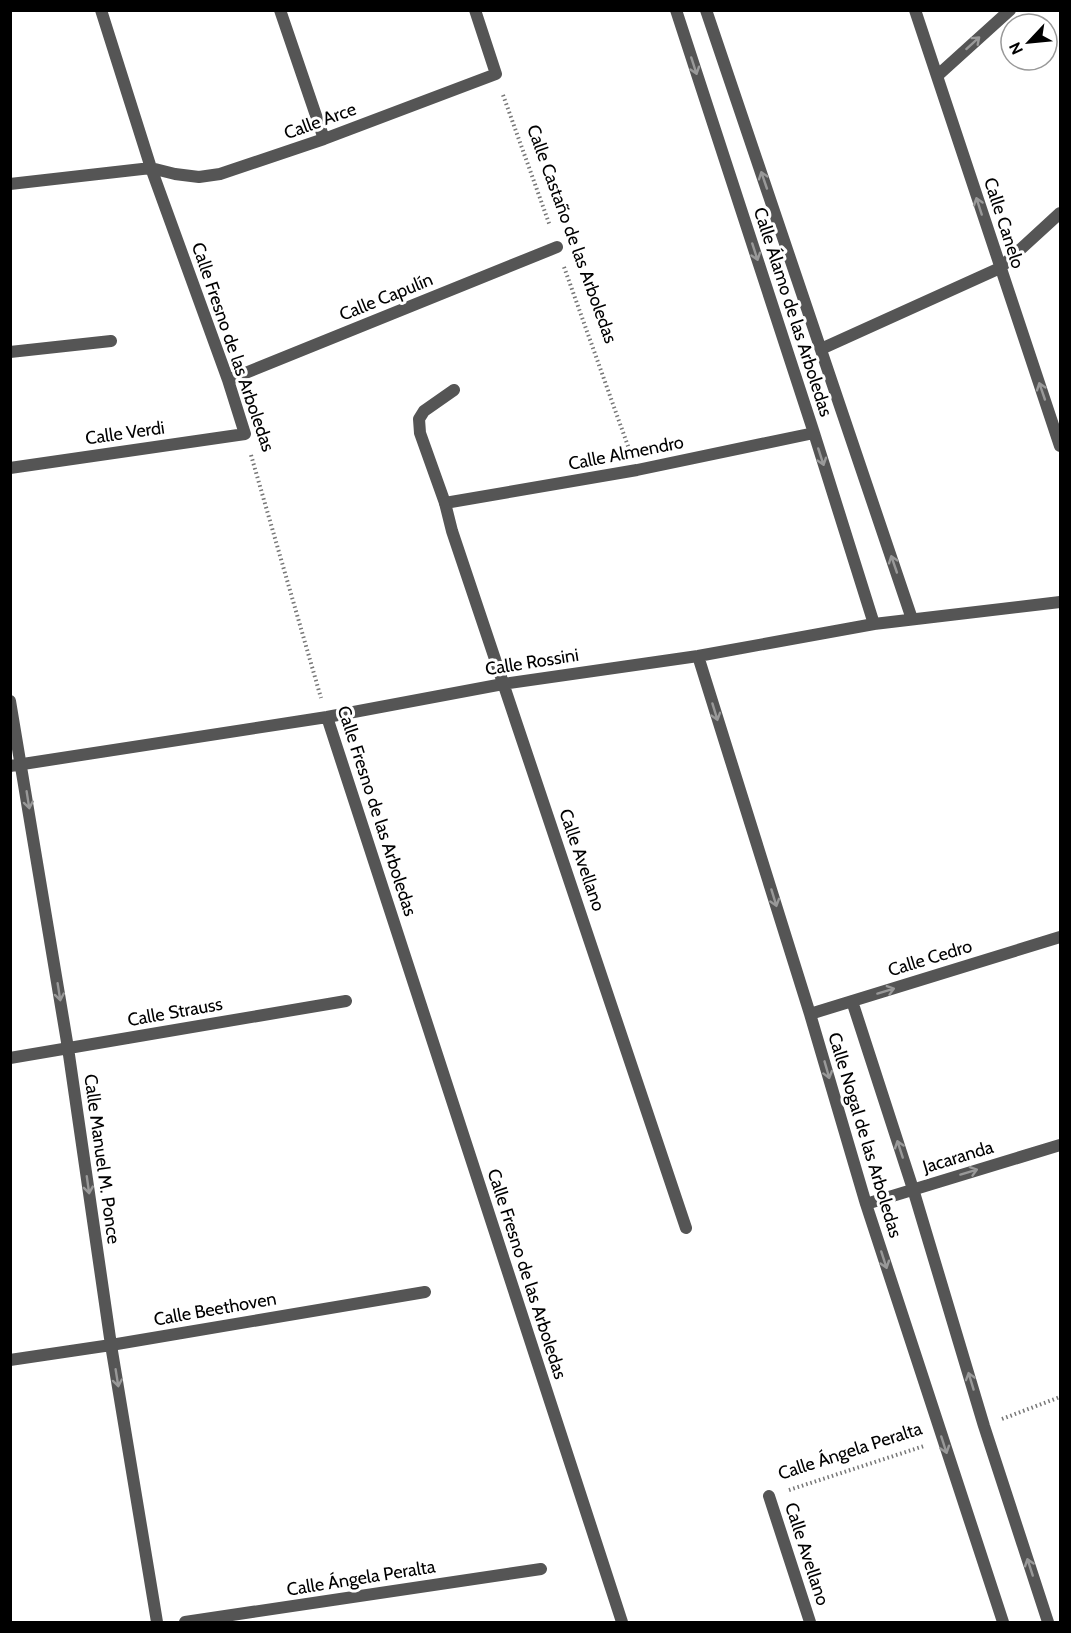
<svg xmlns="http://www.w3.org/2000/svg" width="1071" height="1633" viewBox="0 0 1071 1633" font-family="Cabin,sans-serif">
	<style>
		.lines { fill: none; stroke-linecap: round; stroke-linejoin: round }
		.path { stroke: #777; stroke-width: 4; stroke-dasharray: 1.5 3; stroke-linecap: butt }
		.lane { stroke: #555; stroke-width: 12 }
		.street { stroke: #555; stroke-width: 12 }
		.oneway { stroke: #999 }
		.labels { text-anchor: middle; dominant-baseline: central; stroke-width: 6; stroke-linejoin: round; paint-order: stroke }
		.street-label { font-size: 18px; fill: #000; stroke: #fff }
	</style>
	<rect width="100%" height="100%" fill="#fff"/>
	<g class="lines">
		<!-- path -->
		<path class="path" d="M503,95L550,226
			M564,267L629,449
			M251,455L321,698
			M1002,1419L1060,1397
			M789,1490L924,1446"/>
		<!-- lane -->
		<path class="lane" d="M445,503L420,433L419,419L424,411L454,390"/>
		<!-- street -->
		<path class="street" d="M280,10L324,139
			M676,10L814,433L874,624
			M706,10L912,619
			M915,10L1060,446
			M937,76L1010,10
			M10,184L151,168L175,174L199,177L220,174L324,139L496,74L475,10
			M821,349L1000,268L1060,213
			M10,352L111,341
			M228,380L557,247
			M10,468L245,434L228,380L151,168L101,10
			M698,656L810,1014L866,1204L1003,1622
			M10,701L68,1048L111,1345L157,1622
			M327,717L622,1622
			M10,766L327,717L503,684L698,656L874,624L1060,602
			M852,1001L913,1189L984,1426L1048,1622
			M810,1014L1060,937
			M10,1058L346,1001
			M866,1204L1060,1145
			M686,1228L452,531L445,503L637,470L814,433
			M10,1360L111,1345L425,1292
			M769,1496L810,1622
			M185,1622L541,1569"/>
	</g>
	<!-- one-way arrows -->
	<defs><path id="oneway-shaft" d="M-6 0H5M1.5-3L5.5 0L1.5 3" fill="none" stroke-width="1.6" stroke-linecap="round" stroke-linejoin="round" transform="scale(1.5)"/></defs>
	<g class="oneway">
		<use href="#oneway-shaft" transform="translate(973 43) rotate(-42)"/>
		<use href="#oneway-shaft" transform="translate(694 66) rotate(72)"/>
		<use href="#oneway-shaft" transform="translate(764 180) rotate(-109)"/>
		<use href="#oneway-shaft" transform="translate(979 206) rotate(-108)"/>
		<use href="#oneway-shaft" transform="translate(755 252) rotate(72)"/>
		<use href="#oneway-shaft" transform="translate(1042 391) rotate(-109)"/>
		<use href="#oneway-shaft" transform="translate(821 457) rotate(72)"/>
		<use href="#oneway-shaft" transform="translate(894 564) rotate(-109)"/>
		<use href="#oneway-shaft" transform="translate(715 712) rotate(73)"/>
		<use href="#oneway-shaft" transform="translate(28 800) rotate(81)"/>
		<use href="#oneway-shaft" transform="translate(774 898) rotate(73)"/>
		<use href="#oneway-shaft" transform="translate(886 991) rotate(-17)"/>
		<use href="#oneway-shaft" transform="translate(59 992) rotate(81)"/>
		<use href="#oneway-shaft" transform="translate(827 1070) rotate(74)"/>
		<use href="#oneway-shaft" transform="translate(900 1149) rotate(-108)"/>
		<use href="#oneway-shaft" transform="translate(969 1172) rotate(-17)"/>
		<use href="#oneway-shaft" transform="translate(88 1185) rotate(82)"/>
		<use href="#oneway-shaft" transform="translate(884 1260) rotate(72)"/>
		<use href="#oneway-shaft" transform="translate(117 1378) rotate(81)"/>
		<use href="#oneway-shaft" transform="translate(971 1381) rotate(-107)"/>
		<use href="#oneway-shaft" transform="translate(944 1445) rotate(72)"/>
		<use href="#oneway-shaft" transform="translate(1030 1567) rotate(-108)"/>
	</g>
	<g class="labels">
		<!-- street labels -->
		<g class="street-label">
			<text transform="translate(320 121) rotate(-20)">Calle Arce</text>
			<text transform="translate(1004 223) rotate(72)">Calle Canelo</text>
			<text transform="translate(572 234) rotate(70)">Calle Castaño de las Arboledas</text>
			<text transform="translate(386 297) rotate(-22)">Calle Capulín</text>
			<text transform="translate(793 312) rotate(72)">Calle Álamo de las Arboledas</text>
			<text transform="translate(233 347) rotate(71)">Calle Fresno de las Arboledas</text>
			<text transform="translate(125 433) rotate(-8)">Calle Verdi</text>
			<text transform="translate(626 453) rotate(-11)">Calle Almendro</text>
			<text transform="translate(532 662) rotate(-9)">Calle Rossini</text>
			<text transform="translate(377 811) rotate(72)">Calle Fresno de las Arboledas</text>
			<text transform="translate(582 860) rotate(71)">Calle Avellano</text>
			<text transform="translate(930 958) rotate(-17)">Calle Cedro</text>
			<text transform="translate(175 1012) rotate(-10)">Calle Strauss</text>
			<text transform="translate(865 1135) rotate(73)">Calle Nogal de las Arboledas</text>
			<text transform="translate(958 1157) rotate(-17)">Jacaranda</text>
			<text transform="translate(102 1159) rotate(82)">Calle Manuel M. Ponce</text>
			<text transform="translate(527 1274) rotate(72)">Calle Fresno de las Arboledas</text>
			<text transform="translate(215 1309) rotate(-10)">Calle Beethoven</text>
			<text transform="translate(850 1451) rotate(-18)">Calle Ángela Peralta</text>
			<text transform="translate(807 1554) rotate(72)">Calle Avellano</text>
			<text transform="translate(361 1578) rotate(-9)">Calle Ángela Peralta</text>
		</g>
	</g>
	<!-- border -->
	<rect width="1071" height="1633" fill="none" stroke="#000000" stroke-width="24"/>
	<!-- north arrow -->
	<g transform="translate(1029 42) rotate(244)"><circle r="28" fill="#ffffff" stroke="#999999" stroke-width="1.5"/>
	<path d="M0-4.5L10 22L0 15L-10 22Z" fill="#000000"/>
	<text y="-9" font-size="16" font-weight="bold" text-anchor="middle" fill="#000000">N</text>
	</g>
</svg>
